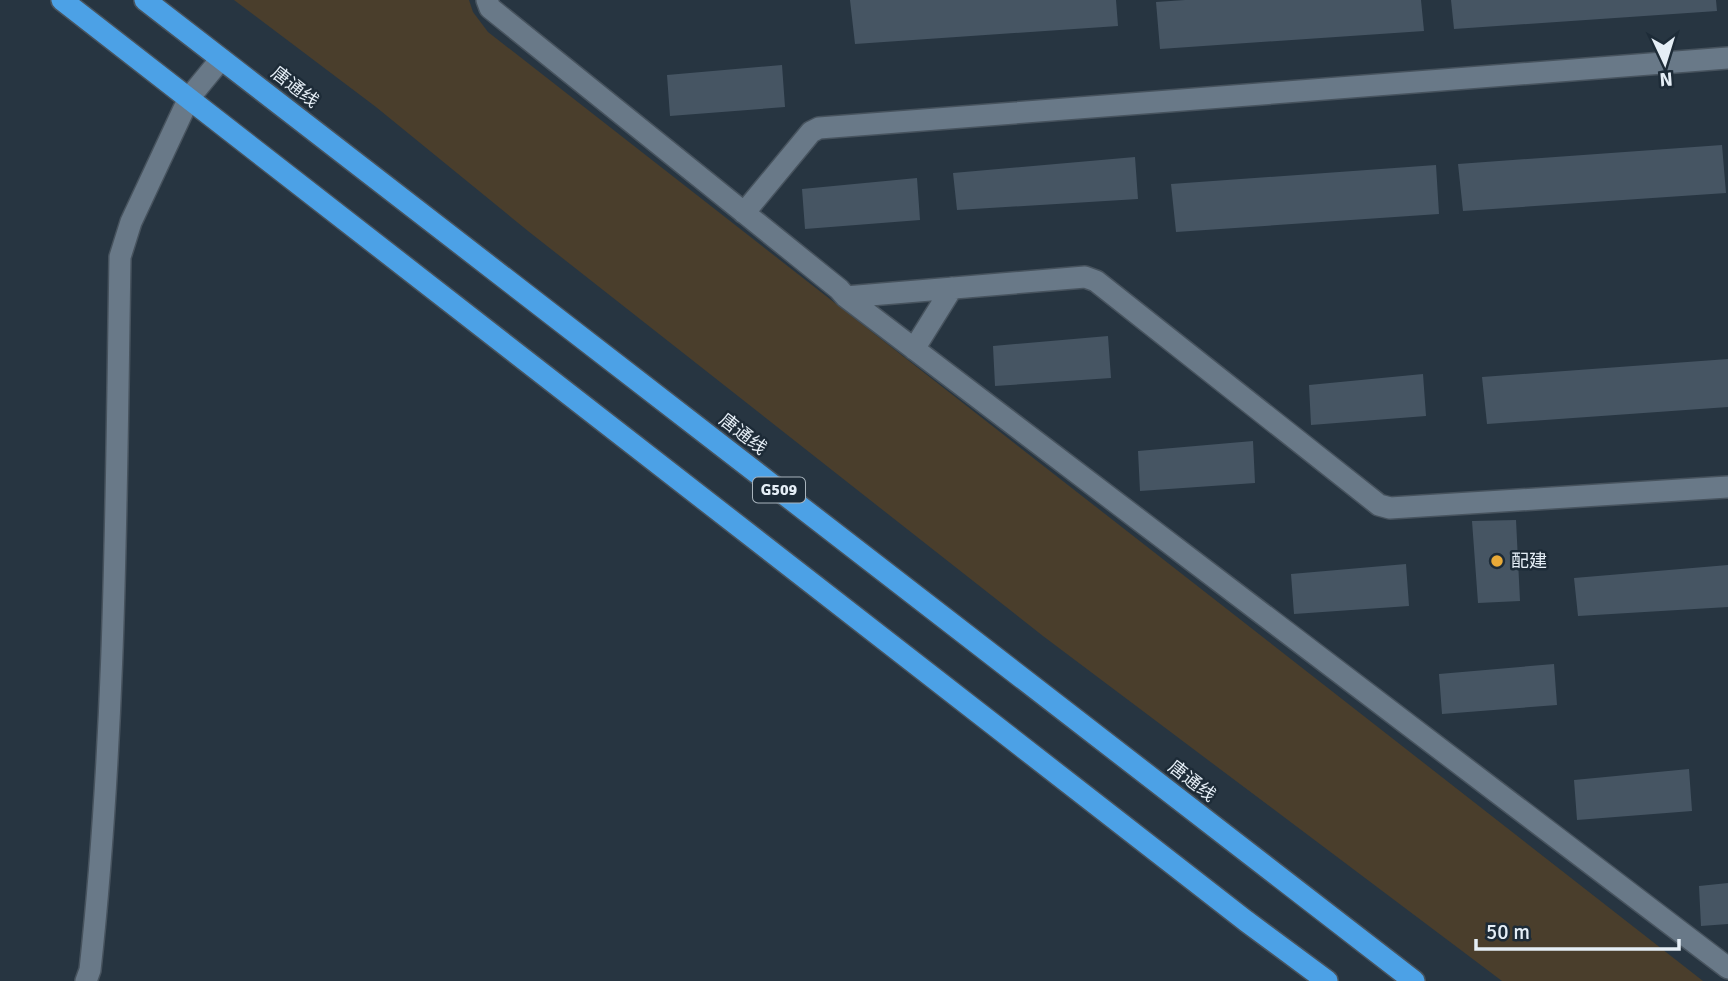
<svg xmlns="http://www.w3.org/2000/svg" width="1728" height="981" viewBox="0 0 1728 981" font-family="Signika,'Noto Sans SC',sans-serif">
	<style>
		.green { fill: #4a3e2c }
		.building { fill: #465563 }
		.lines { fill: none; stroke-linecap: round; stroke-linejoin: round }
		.street-casing { stroke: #47535e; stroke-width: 24 }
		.highway-casing { stroke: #47535e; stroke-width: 24 }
		.street { stroke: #697988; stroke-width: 21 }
		.highway { stroke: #4ca1e6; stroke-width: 21 }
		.poi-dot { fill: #e9aa38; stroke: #1d2b37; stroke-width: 2.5 }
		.labels { text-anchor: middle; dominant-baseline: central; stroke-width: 5; stroke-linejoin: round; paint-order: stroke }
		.shield { fill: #1d2b37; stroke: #a9b4bd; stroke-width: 2 }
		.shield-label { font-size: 16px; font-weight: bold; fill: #e5eef6 }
		.street-label { font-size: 18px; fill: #e5eef6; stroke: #1d2b37 }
		.poi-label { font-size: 18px; fill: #e5eef6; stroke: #1d2b37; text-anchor: start }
	</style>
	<rect width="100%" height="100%" fill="#273541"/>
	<!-- green -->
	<path class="green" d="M234,0H469L473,12L488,32L1703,981H1502L1043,636L528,231L376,107Z"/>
	<!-- building -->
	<path class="building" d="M850,0H1116L1118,26L855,44Z
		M1185,0H1421L1424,31L1160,49L1156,2Z
		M1451,0H1716L1717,11L1454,29Z
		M782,65L785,107L670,116L667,75Z
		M1722,145L1726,193L1463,211L1458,164Z
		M1135,157L1138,199L957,210L953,173Z
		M1436,165L1439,214L1176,232L1171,184Z
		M917,178L920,220L805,229L802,189Z
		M1108,336L1111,378L995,386L993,346Z
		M1728,359V407L1487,424L1482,377Z
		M1423,374L1426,416L1311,425L1309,385Z
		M1253,441L1255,483L1140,491L1138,451Z
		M1516,520L1520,601L1478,603L1472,521Z
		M1406,564L1409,606L1294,614L1291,574Z
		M1728,565V607L1578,616L1574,578Z
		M1554,664L1557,705L1442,714L1439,674Z
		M1689,769L1692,811L1577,820L1574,780Z
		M1728,883V924L1701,926L1699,886Z"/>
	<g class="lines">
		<defs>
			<path id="street" d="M487,0L490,8L839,289L846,297L1728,968
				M744,213L811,132L819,128L1728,58
				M846,297L1085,277L1096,281L1379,505L1390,508L1728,487
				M914,349L952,288
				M86,981L90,970C116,734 116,496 120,257L131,222L189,98L221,59"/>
			<path id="highway" d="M62,0L1246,921L1327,981
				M145,0L1414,981"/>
		</defs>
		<!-- street casing -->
		<use href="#street" class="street-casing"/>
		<!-- highway casing -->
		<use href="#highway" class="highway-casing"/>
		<!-- street -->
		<use href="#street" class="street"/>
		<!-- highway -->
		<use href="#highway" class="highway"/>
	</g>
	<!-- markers -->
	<circle class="poi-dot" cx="1497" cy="561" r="7"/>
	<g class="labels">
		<!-- shield labels -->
		<rect class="shield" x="753" y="477.5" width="52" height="25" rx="5"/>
		<g class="shield-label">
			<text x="779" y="490">G509</text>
		</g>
		<!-- street labels -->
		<g class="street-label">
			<text transform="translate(295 87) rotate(38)">唐通线</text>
			<text transform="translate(743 434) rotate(38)">唐通线</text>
			<text transform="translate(1192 781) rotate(38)">唐通线</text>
		</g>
		<!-- poi labels -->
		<g class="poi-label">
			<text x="1511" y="561">配建</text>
		</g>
	</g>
	<!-- north arrow -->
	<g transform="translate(1665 63) rotate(176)" stroke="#1d2b37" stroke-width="5" paint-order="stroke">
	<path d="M0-5L12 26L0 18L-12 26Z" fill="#e5eef6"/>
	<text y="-10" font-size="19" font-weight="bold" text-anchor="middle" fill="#e5eef6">N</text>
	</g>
	<!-- scale -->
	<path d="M1476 939v10h203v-10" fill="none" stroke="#e5eef6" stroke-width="3.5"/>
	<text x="1486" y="939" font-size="21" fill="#e5eef6" stroke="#1d2b37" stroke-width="5" paint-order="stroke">50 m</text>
</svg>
